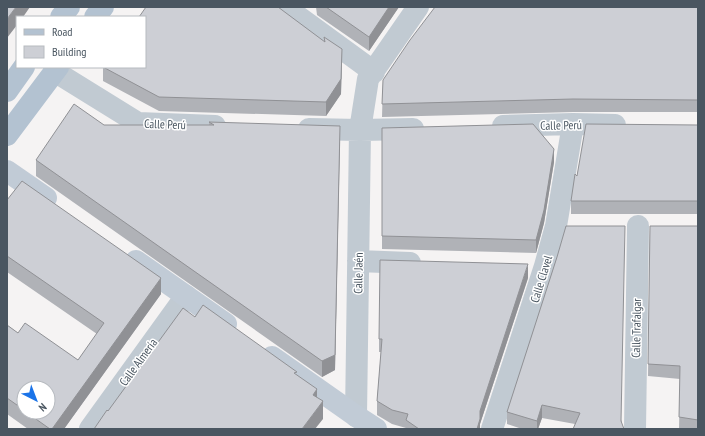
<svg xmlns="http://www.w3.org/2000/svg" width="705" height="436" viewBox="0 0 705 436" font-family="'PT Sans Narrow',sans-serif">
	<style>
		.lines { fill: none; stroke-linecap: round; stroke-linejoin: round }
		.street { stroke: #c1cad2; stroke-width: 22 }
		.secondary { stroke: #c1cbd6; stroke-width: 22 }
		.primary { stroke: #b3c2d1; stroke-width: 22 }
		.wall { fill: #b0b2b7; fill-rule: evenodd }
		.shaded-wall { fill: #909195 }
		.building { fill: #cdcfd5; stroke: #909195 }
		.labels { text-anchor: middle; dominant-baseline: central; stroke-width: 3; stroke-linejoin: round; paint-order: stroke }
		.street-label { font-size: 12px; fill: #4a5661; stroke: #fff }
	</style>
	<rect width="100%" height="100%" fill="#f5f3f3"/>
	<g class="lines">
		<!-- street -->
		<path class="street" d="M285,7L374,72
			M54,71L138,123L215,126
			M503,126L573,124L615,125
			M309,129L360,130L413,129
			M358,261L410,263
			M356,416L360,130L368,79L418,7
			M90,429L186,296
			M492,429L545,266L556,226L573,124
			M635,429L638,226"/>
		<!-- secondary -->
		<path class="secondary" d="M7,171L46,198
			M136,261L226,324
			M272,357L356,416L376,429"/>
		<!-- primary -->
		<path class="primary" d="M61,17L69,7
			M95,17L103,7
			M7,91L24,67
			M7,135L58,67"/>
	</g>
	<!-- wall -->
	<path class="wall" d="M316,7H399L369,51L317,15Z
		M698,7V112H573L382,117L383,80Z
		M324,37L342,64L341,94L326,116L159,111L103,81V67L324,41Z
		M209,122L340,142L335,370L322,377L36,176V160L104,125H209Z
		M698,125V214H571V201L577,176Z
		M382,128L554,162L544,223L536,253L382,249Z
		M7,200L161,294L64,429H28L7,414V325L18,333L78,360L97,334L7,272ZM24,388L48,412H24Z
		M650,226H698V429H679L680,379L648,376Z
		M557,257L622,422L575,424L542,418L538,429H522L507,424V412Z
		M528,278L480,424V429H406V428L392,424L377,415V401L381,352H379V339Z"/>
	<!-- shaded-wall -->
	<path class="shaded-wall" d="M16,7H30L23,17H17V25L7,38V19Z
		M389,7H399L369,51V37Z
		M342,49L341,94L326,116V102Z
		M340,126L335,370L322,377V361Z
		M554,149V162L544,223L536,253V240Z
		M528,264V278L480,424V429H477L480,411Z
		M161,278V294L64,429H52Z
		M317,389V407L313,395Z
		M323,401V419L315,429H302Z
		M542,405V418L538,429H537V421Z"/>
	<!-- building -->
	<path class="building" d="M7,7H16L7,19Z
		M146,7H278L325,42L324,37L342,49L341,79L326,102L159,97L103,67H145V17H139Z
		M326,7H389L369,37Z
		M435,7H698V100L573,99L382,104L383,80L410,40Z
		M74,104L104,125H214L209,122L340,126L335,355L322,361L36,160Z
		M533,124L554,149L544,210L536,240L382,236V128Z
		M586,124L698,125V201H571L575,174L577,176Z
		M22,181L161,278L52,429H50L26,412H48V388H24V410L7,398V325L18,333L25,323L78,360L104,323L7,256V200Z
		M566,226H625L621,421L624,429H573L580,413L542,405L537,421L507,412L557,257Z
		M650,226H698V420L679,417L680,366L648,364Z
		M380,260L528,264L480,411V419L477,429H419L406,420L408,414L392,410L377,401L382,339H379Z
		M203,305L297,372L294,373L317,389L313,395L323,401L302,429H94L107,410L108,411L183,308L195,317Z"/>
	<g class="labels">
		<!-- street labels -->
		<g class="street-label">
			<text transform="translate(165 124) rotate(2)">Calle Perú</text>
			<text transform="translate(561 125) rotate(-1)">Calle Perú</text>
			<text transform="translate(358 273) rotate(-89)">Calle Jaén</text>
			<text transform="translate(541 279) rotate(-73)">Calle Clavel</text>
			<text transform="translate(636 328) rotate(-89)">Calle Trafalgar</text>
			<text transform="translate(138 362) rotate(-54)">Calle Almería</text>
		</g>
	</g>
	<!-- border -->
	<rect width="705" height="436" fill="none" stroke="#4a5661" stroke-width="16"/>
	<!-- legend -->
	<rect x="16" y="16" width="130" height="52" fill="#ffffff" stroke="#b7bbc0"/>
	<rect x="24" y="29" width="20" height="6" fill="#b3c2d1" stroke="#b7bbc0"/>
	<text x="52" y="36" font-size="12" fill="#4a5661">Road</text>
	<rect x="24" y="46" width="20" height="12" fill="#cdcfd5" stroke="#b7bbc0"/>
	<text x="52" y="56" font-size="12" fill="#4a5661">Building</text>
	<!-- north arrow -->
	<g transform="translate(36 400) rotate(138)"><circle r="19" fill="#ffffff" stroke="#b7bbc0"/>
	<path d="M0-3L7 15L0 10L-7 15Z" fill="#1a73e8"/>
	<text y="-6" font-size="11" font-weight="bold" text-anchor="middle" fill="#4a5661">N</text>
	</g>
</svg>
